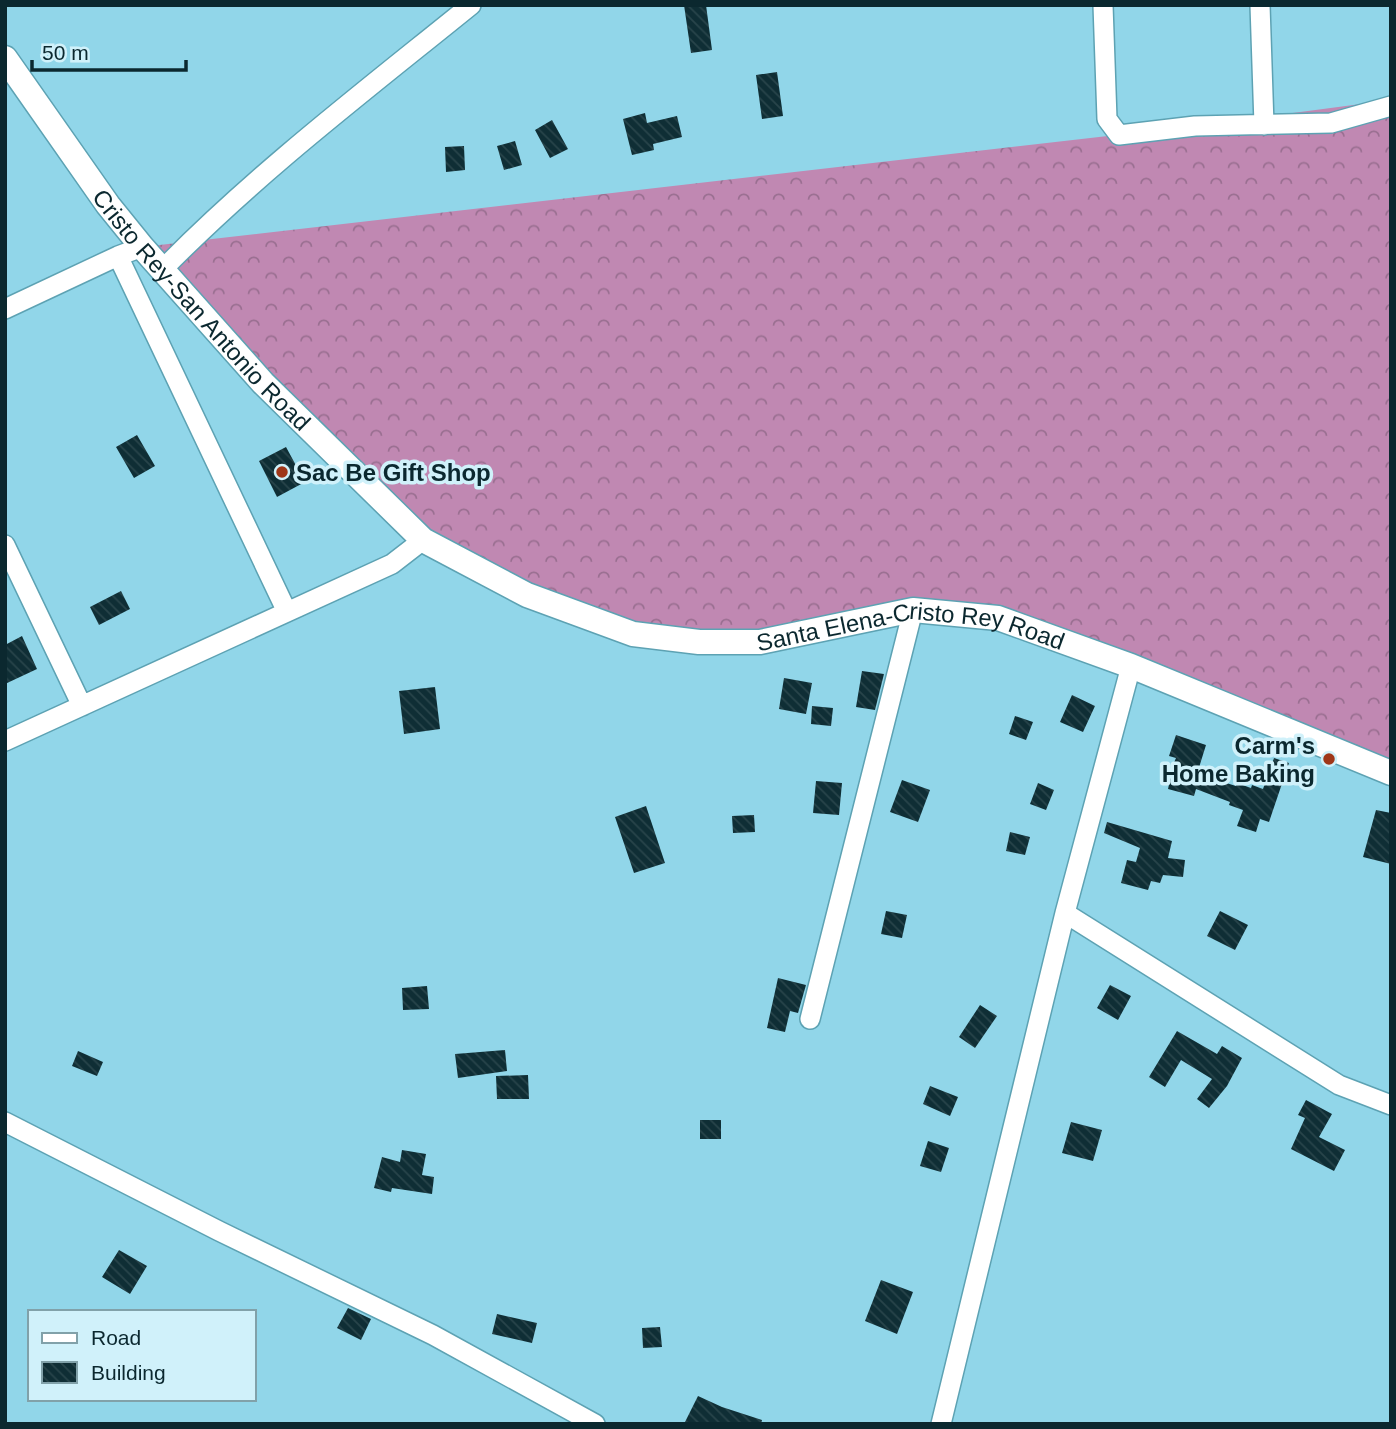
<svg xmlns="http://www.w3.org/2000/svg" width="1396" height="1429" viewBox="0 0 1396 1429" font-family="Helvetica,sans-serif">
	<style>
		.forest { fill: url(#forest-crowns) }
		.building { fill: url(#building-back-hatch) }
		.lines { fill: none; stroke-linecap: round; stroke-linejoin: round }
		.minor-casing { stroke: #5da2b3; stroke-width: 22 }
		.major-casing { stroke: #5da2b3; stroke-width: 27 }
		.minor { stroke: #fff; stroke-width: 19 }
		.major { stroke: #fff; stroke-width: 24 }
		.poi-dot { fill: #9f3719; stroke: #d0f1fa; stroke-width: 2.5 }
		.labels { text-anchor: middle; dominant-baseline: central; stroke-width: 7; stroke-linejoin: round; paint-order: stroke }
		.street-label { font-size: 24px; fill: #0b282f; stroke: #d0f1fa }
		.poi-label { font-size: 24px; font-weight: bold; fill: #0b282f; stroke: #d0f1fa; text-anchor: start }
	</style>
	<defs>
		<pattern id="forest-crowns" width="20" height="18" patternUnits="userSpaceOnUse" patternTransform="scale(1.75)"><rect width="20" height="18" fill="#c088b2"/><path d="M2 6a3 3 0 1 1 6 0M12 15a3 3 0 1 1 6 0" fill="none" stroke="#9a6f91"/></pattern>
		<pattern id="building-back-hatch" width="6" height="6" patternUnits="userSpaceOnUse" patternTransform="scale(1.75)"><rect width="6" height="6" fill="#0f2e35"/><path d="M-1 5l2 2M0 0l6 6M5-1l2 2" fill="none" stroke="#28444a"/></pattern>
	</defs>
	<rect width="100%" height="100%" fill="#91d6e9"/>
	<!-- forest -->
	<path class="forest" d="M1391,100V773L998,618L913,610L760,642L633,634L423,540L142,247L1195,126Z"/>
	<!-- building -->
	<path class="building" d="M684,5H706L712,50L691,53Z
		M777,72L783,116L762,119L756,75Z
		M645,113L647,123L677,116L682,137L653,144L654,150L632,155L623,119Z
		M552,120L568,149L550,158L535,130Z
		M515,141L522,165L504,170L497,146Z
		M464,146L465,170L446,172L445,147Z
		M137,435L155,466L134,478L116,447Z
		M286,447L305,482L277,497L259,461Z
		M121,591L130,609L99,625L90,607Z
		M22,636L37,669L5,684V645Z
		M862,671L884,674L875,710L856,707Z
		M784,678L812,683L806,714L779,709Z
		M435,687L440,729L404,734L399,691Z
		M1072,695L1095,706L1083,732L1060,722Z
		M812,706L833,708L831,726L811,724Z
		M1015,716L1033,722L1026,740L1009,734Z
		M1176,735L1206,745L1197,774L1236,786L1237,783L1251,788L1252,785L1263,789L1274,758L1289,763L1269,822L1260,819L1256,832L1237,826L1243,810L1229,805L1230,802L1196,789L1194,796L1168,789L1170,780L1167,779L1176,758L1169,756Z
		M902,780L930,790L918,822L890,812Z
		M816,781L842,783L839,815L813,813Z
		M1038,783L1054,790L1046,810L1030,804Z
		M646,806L665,863L634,873L615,817Z
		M1376,810L1391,813V864L1363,857Z
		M754,815L755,832L733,833L732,816Z
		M1107,822L1172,841L1168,858L1185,860L1183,877L1163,875L1160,883L1151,881L1148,890L1121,883L1127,860L1136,862L1140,848L1104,833Z
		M1010,832L1030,837L1025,855L1006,851Z
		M886,911L907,915L902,938L881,934Z
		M1220,911L1248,925L1235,950L1207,936Z
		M778,978L806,985L798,1013L790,1011L785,1032L767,1028Z
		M1110,985L1131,996L1118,1020L1097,1008Z
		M427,986L429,1009L403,1010L402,988Z
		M980,1005L997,1016L975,1048L959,1037Z
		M1177,1031L1217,1054L1222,1046L1242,1058L1227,1086L1209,1108L1197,1099L1212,1079L1181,1060L1165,1087L1149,1077Z
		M505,1050L507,1071L458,1078L455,1054Z
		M78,1051L103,1062L97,1076L72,1066Z
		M528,1075L529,1099H497L496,1076Z
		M930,1086L958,1097L950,1116L923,1104Z
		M1306,1100L1332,1114L1319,1137L1345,1150L1334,1171L1291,1149L1305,1118L1298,1115Z
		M700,1120H721V1139H700Z
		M1071,1122L1102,1130L1093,1161L1062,1153Z
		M928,1141L949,1148L941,1172L920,1166Z
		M402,1150L426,1154L422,1175L434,1177L432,1194L392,1188L391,1192L374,1188L382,1157L400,1162Z
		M119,1250L147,1266L130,1294L102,1277Z
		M881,1280L913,1292L897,1334L865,1321Z
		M348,1308L371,1319L361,1340L337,1328Z
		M497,1314L537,1323L532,1343L492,1334Z
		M660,1327L662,1347L643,1348L642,1328Z
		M698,1396L722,1407L762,1420L761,1424H684Z"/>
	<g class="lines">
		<defs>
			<path id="minor" d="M1103,5L1107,119L1119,135L1195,126L1331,123L1391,106
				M1260,5L1264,125
				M142,247L118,256L287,612
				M162,270C257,173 366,90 471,5
				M5,309L118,256
				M5,545L82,706
				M5,741L392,564L423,540
				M1065,913L1339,1085L1391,1105
				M810,1019L913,610
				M5,1122L219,1231L433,1335L595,1424
				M941,1424L1065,913L1131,666"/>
			<g id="major">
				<path id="s1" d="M5,58L108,205L142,247L263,383L423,540L527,595L633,634L699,642H760L913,610L998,618L1131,666L1391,773"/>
			</g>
		</defs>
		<!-- minor casing -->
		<use href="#minor" class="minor-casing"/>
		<!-- major casing -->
		<use href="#major" class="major-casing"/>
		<!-- minor -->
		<use href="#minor" class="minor"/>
		<!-- major -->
		<use href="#major" class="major"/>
	</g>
	<!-- markers -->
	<g class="poi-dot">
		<circle cx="282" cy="472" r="7"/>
		<circle cx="1329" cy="759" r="7"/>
	</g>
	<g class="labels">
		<!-- street labels -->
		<g class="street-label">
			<text stroke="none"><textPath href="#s1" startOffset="320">Cristo Rey-San Antonio Road</textPath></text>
			<text stroke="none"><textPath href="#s1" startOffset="1152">Santa Elena-Cristo Rey Road</textPath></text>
		</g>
		<!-- poi labels -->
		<g class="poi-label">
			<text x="296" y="472">Sac Be Gift Shop</text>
			<text x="1315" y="745" text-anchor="end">Carm's<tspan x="1315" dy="28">Home Baking</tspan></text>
		</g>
	</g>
	<!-- border -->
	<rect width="1396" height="1429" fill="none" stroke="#0b282f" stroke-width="14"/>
	<!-- legend -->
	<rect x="28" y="1310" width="228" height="91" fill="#d0f1fa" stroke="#81a1a9" stroke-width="2"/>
	<rect x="42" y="1333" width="35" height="10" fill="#ffffff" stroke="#81a1a9" stroke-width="2"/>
	<text x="91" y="1345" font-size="21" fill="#0b282f">Road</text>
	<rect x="42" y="1362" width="35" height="21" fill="url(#building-back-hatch)" stroke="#81a1a9" stroke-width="2"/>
	<text x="91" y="1380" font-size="21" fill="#0b282f">Building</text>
	<!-- scale -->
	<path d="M32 60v10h154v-10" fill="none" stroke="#0b282f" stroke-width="3.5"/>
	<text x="42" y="60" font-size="21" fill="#0b282f" stroke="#d0f1fa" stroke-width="5" paint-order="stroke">50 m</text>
</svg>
